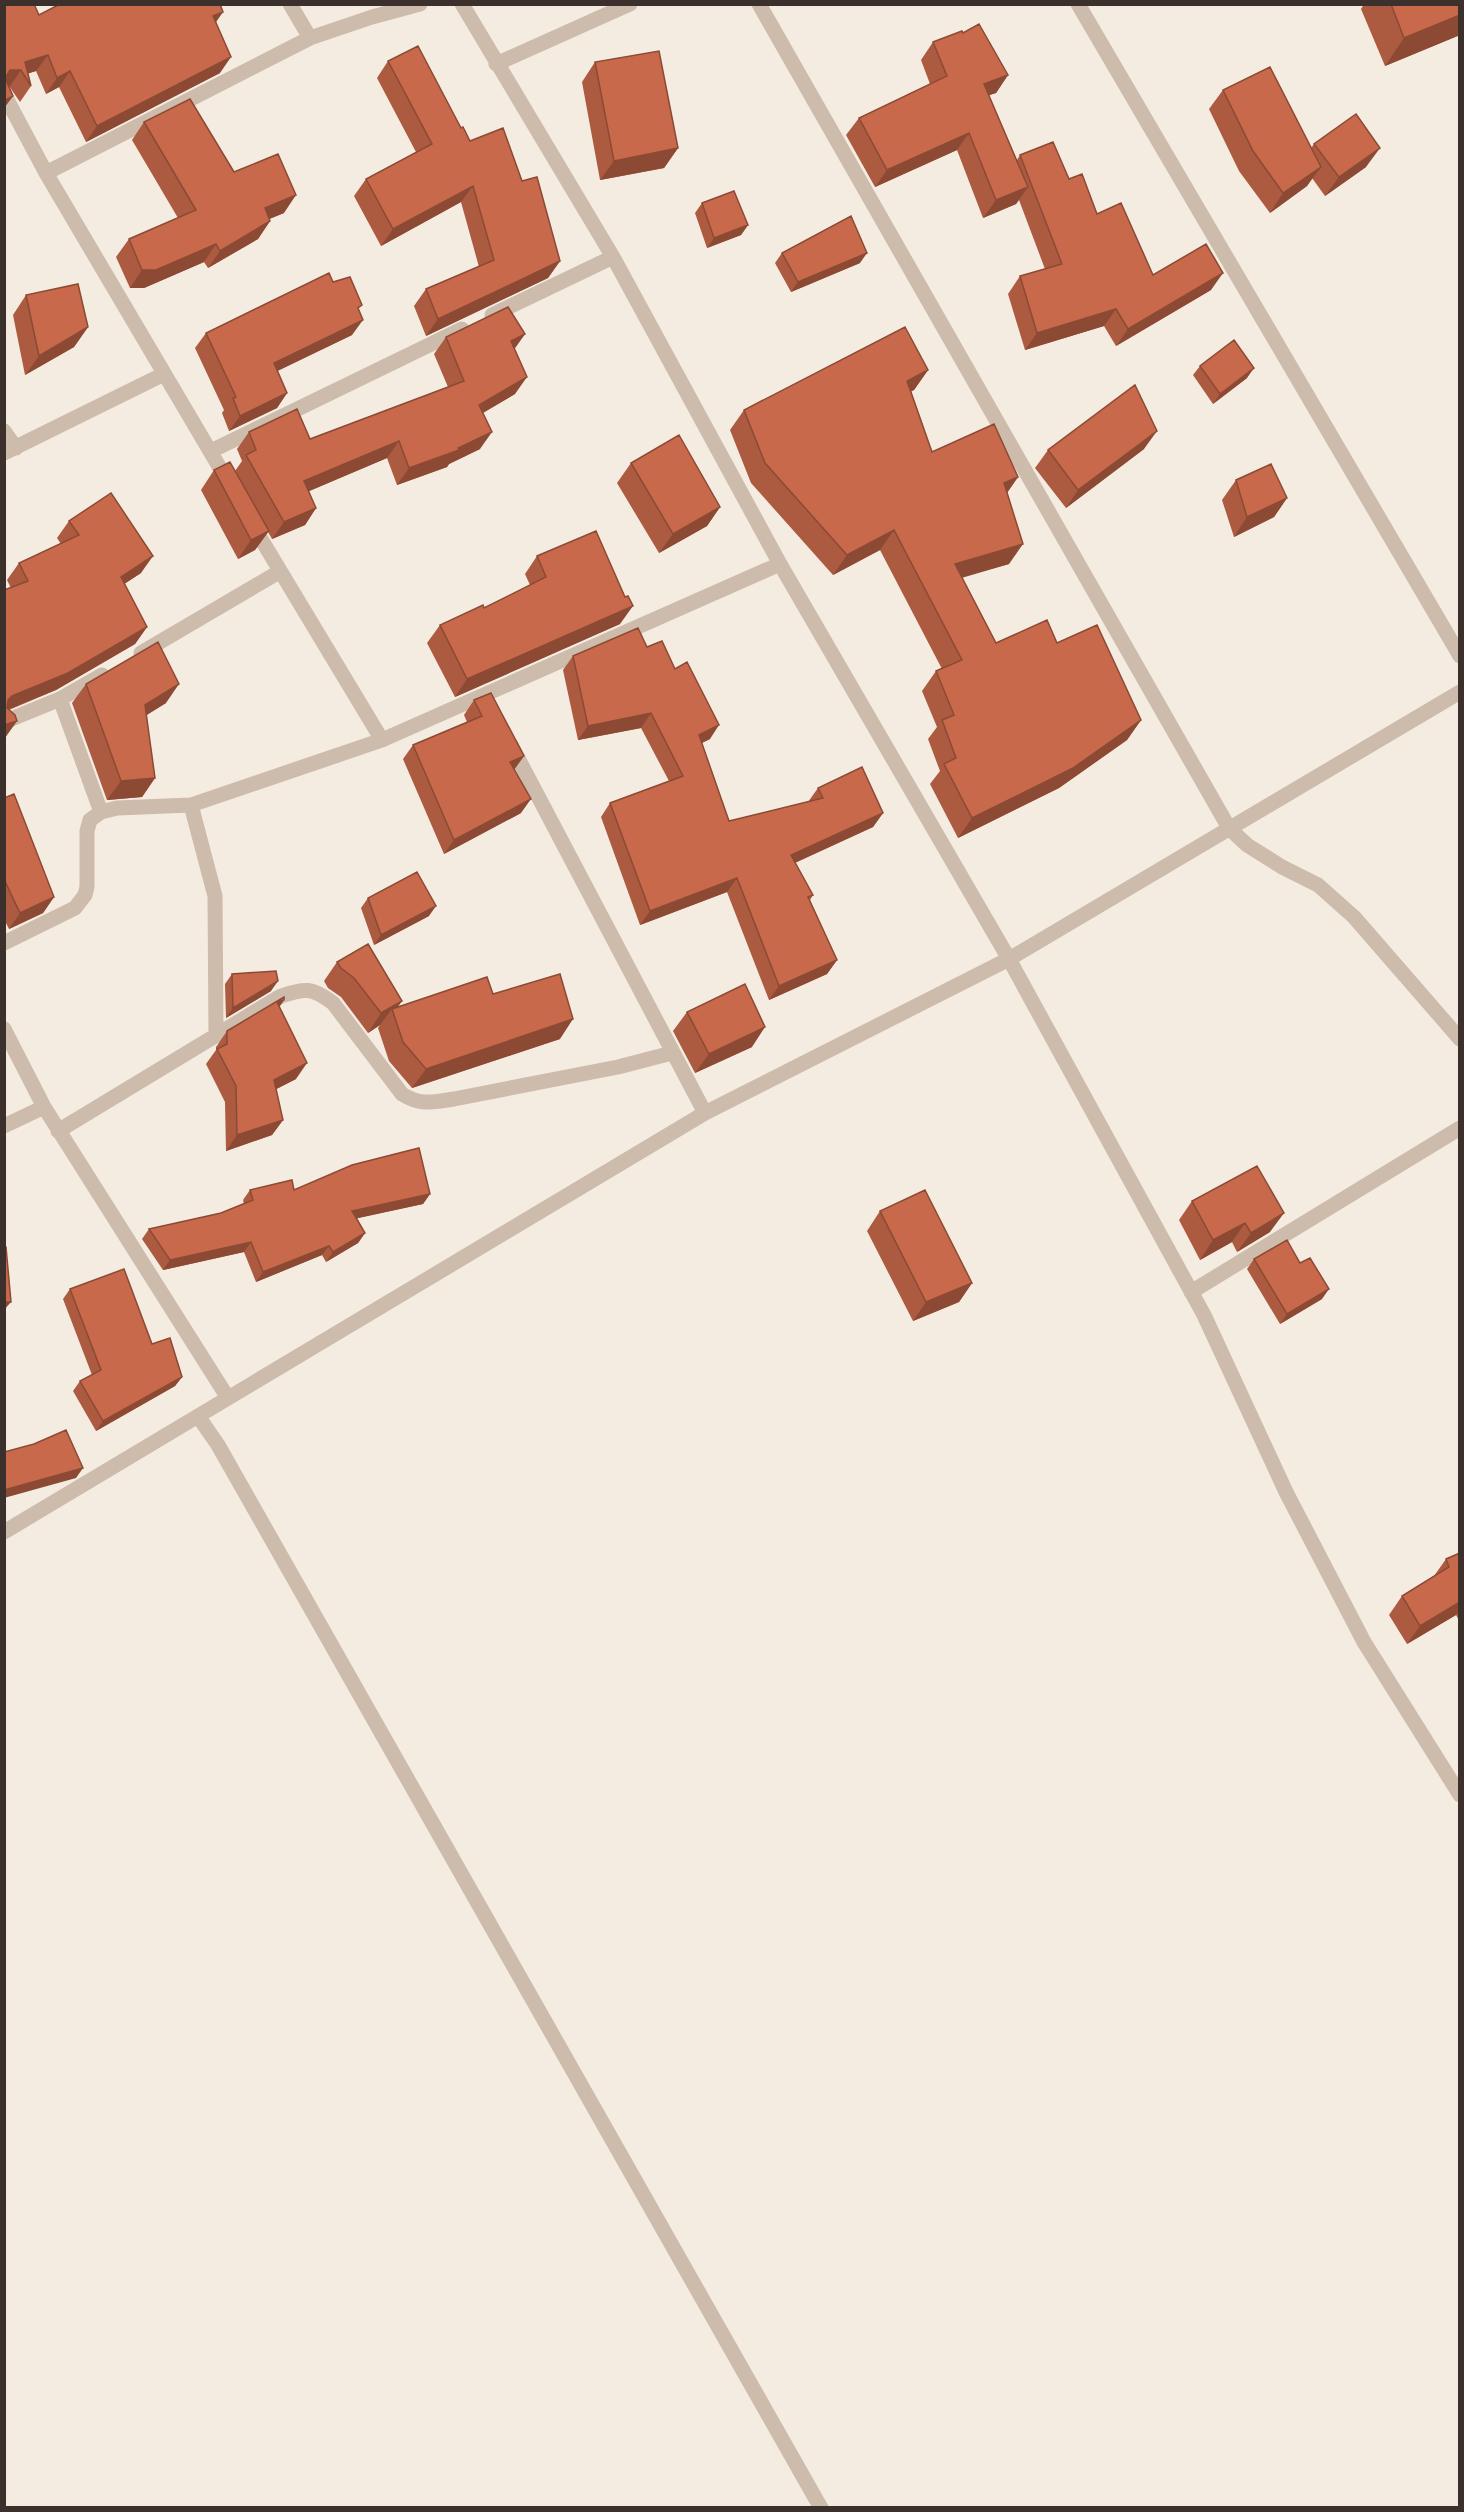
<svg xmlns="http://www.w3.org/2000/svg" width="1464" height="2512" viewBox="0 0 1464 2512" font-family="'PT Sans',sans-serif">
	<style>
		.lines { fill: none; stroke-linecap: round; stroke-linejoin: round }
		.minor { stroke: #cdbbac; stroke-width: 15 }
		.wall { fill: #ac5a40 }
		.shaded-wall { fill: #8c4a34 }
		.building { fill: #c8694b; stroke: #8c4a34; stroke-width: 1.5 }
	</style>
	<rect width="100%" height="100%" fill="#f4ebe1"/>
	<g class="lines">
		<!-- minor -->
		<path class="minor" d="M290,4L310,38
			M462,4L613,257L780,564L1009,959L1204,1315L1286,1492L1364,1642L1460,1795
			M759,4L1229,828L1247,845L1282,867L1318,885L1354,917L1460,1039
			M1078,4L1460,656
			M496,64L630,4
			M4,94L46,173L230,485
			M46,173L310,38L372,17L420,4
			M492,315L613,257
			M4,431L16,448
			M211,451L462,329
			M4,453L164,374
			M252,524L382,740
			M141,653L279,572
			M60,699L101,812
			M4,722L60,699L102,675
			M511,745L705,1113
			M191,805L215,896L216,1035
			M4,943L75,908L85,895L87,887V831L90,820L101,812L117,808L191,805L382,740L780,564
			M4,1029L44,1107L228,1398
			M4,1126L44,1107
			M58,1131L281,996C305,988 312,987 333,1003L402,1094C421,1106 433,1102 454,1099L618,1067L672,1053
			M1191,1292L1460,1128
			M198,1416L218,1445L821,2508
			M4,1532L705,1113L1009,959L1460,692"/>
	</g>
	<!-- wall -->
	<path class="wall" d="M4,4L39,15L216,22L220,73L86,142L59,87L46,94L36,71L28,73L31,86L20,102L9,86L13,96L4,108Z
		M1364,4H1460V35L1385,66L1361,9Z
		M963,33L1008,75L996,93L989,95L1017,160L1020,155L1069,179L1097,214L1153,275L1211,290L1116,346L1104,326L1025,350L1008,294L1020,276L1045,269L1019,200L1016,204L983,218L957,150L875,187L846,135L859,118L930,84L921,60L933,42Z
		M388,61L461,128L470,141L522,181L560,261L548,278L426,336L414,306L426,289L479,267L461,202L381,246L354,196L366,179L416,152L377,78Z
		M595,62L678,148L664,168L600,180L582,82Z
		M1223,90L1311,148L1314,144L1366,167L1325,196L1312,178L1307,186L1270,213L1239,171L1209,109Z
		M144,122L234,172L284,213L269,219L270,221L258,239L208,268L204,262L144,288H130L116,257L129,239L178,218L132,140Z
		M702,203L748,225L741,235L707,248L695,213Z
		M782,253L860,263L791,292L775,263Z
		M333,282L359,311L352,335L277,371L287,393L277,408L229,431L222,413L224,410L195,348L206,333Z
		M26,295L88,327L74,347L25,375L13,315Z
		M525,334L514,349L515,394L483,413L480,449L449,464L447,467L397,485L387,458L309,491L316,508L305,525L272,539L268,532L255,550L238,559L201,490L214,470L235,471L242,461L237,449L249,432L310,439L448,387L434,354L446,337Z
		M1200,366L1247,378L1213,404L1193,375Z
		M928,370L914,390L911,391L932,452L1018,477L1007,493L1009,564L962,577L996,643H1057L1141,720L1127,740L1059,788L958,838L930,784L940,771L928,739L937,727L922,691L936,671L942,669L880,550L833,575L751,483L730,430L744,410Z
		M1144,449L1066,508L1035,468L1048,450Z
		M631,463L720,507L707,526L659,553L617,483Z
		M1236,480L1287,498L1274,517L1234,537L1222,500Z
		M69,521L141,573L124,584L147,627L135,644L56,690L9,710L17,721L4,738V590L11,588L7,580L19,563L61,544L57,538Z
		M537,556L620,624L455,697L427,643L440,625L484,608L530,585L525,574Z
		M647,647L675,669L710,739L702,743L729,821L808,802L818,788L883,813L873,827L795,863L813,895L810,900L837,960L827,974L769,1000L727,892L640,925L601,817L610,803L669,781L641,728L578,740L563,670L573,656Z
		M86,684L166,703L146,715L155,778L142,797L107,800L72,703Z
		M474,700L524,756L514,769L521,813L444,854L403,759L413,745L467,722L464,715Z
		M4,798L54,897L43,913L9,929L4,919Z
		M368,898L429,916L374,945L361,908Z
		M337,962L402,1001L398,1006L493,994L560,1039L412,1088L389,1061L378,1028L380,1025L368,1033L341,997L328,988L324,981Z
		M232,974L271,991L226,1018L225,984Z
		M284,1000L279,1007L296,1079L276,1089L283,1120L272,1135L226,1151L225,1102L206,1064L216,1050V1047L227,1031Z
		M687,1012L752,1047L695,1073L673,1031Z
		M250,1190H294L430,1194L423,1204L357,1218L365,1233L358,1243L326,1262L322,1255L256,1282L244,1252L163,1270L142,1239L149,1229L221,1213L244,1204L243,1200Z
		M1192,1201L1270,1232L1237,1252L1232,1242L1200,1260L1179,1220Z
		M880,1211L972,1283L959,1302L913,1321L867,1231Z
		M1254,1259L1300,1263L1322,1299L1280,1324L1247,1269Z
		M70,1289L152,1344L182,1377L175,1386L96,1431L73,1391L80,1381L92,1375L63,1299Z
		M1460,1553V1622L1456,1615L1407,1644L1389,1615L1402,1596L1434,1576L1446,1559Z"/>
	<!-- shaded-wall -->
	<path class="shaded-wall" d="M223,12L212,28L213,16Z
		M1460,15V35L1385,66L1404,38Z
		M48,55L36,71L24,75L21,70L10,86H4V78L10,70L25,62Z
		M231,57L220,73L86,142L97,126Z
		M70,71L59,87L46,94L57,78Z
		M1008,75L996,93L972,101L984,84Z
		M13,96L4,108V101Z
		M969,133L957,150L875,187L887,170Z
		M678,148L664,168L600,180L614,161Z
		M1380,148L1366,167L1325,196L1339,177Z
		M1321,167L1307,186L1270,213L1283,193Z
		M473,186L461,202L381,246L393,229Z
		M1028,187L1016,204L983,218L996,200Z
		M296,195L284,213L252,226L265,208Z
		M270,221L258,239L208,268L220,251Z
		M748,225L741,235L707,248L714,238Z
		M216,244L204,262L144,288H130L142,270Z
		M867,253L860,263L791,292L798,282Z
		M560,261L548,278L426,336L438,319Z
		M1223,273L1211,290L1116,346L1128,329Z
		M1116,309L1104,326L1025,350L1037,333Z
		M363,320L352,335L263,378L274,363Z
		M88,327L74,347L25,375L39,356Z
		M525,334L513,351L511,341Z
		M1254,368L1247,378L1213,404L1220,394Z
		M928,370L914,390L894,400L907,381Z
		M527,377L515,394L467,422L479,405Z
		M287,393L277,408L229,431L240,416Z
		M1157,431L1144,449L1066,508L1078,490Z
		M492,432L480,449L449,464L447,467L397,485L409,468L458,448Z
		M399,441L387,458L293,498L304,481Z
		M1018,477L1004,497V483Z
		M1287,498L1274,517L1234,537L1247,517Z
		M720,507L707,526L659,553L673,534Z
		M316,508L305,525L272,539L284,522Z
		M894,530L880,550L833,575L847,555Z
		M269,531L255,550L238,559L251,540Z
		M1023,544L1009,564L941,584L955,564Z
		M153,556L141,573L109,594L121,577Z
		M633,606L620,624L455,697L467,679Z
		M147,627L135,644L56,690L4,711L8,700L12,696Z
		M179,684L166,703L131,725L145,705Z
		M651,713L641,728L578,740L588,726Z
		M1141,720L1127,740L1059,788L958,838L972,818Z
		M17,721L5,738H4V725Z
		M719,725L710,739L689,749L699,735Z
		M524,756L514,770L510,762Z
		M155,778L142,797L107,800L121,781Z
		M531,799L521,813L444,854L454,840Z
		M883,813L873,827L781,869L791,855Z
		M737,878L727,892L640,925L650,911Z
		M54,897L43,913L9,929L20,913Z
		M436,906L429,916L374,945L381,935Z
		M837,960L827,974L769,1000L779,986Z
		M278,981L271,991L226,1018L233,1008Z
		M284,1000L273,1016L277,1002Z
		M402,1001L393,1013L392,1009L380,1025L368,1033L381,1013Z
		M573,1019L560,1039L412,1088L426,1069Z
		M765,1027L752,1047L695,1073L709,1054Z
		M307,1063L296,1079L263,1096L274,1080Z
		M283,1120L272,1135L226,1151L237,1135Z
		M430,1194L423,1204L345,1221L352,1211Z
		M1284,1213L1270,1232L1237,1252L1251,1233Z
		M1245,1223L1232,1242L1200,1260L1213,1240Z
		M365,1233L358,1243L326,1262L333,1252Z
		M251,1242L244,1252L163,1270L170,1260Z
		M329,1246L322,1255L256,1282L263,1272Z
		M972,1283L959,1302L913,1321L926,1302Z
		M1329,1289L1322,1299L1280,1324L1287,1314Z
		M4,1302H11L4,1310Z
		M182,1377L175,1386L96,1431L103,1421Z
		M83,1468L76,1478L4,1498V1490Z
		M1460,1602V1610L1456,1615L1407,1644L1420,1626Z"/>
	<!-- building -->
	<path class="building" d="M4,4H34L39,15L60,4H220L223,12L213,16L231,57L97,126L70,71L57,78L48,55L25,62L31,86L21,70H10L5,78L13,96L4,101V27H5L4,25Z
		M1391,4H1460V15L1404,38Z
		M979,24L1008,75L984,84L1028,187L996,200L969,133L887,170L859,118L947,76L933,42L962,31L963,33Z
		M418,46L461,128L463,127L470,141L503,128L522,181L537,177L560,261L438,319L426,289L494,260L473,186L393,229L366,179L432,144L388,61Z
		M659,51L678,148L614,161L595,62Z
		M1270,67L1321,167L1283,193L1253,151L1223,90Z
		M190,99L234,172L278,154L296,195L265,208L270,221L220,251L216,244L156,270H142L129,239L196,210L144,122Z
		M1356,114L1380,148L1339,177L1314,144Z
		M1053,142L1069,179L1082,174L1097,214L1121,203L1153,275L1206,244L1223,273L1128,329L1116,309L1037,333L1020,276L1062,264L1020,155Z
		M734,191L748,225L714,238L702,203Z
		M851,216L867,253L798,282L782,253Z
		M329,273L333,282L350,277L362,305L358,308L363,320L274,363L287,393L240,416L233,398L236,397L206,333Z
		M78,284L88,327L39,356L26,295Z
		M508,307L525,334L511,341L527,377L479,405L492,432L458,448L459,450L409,468L399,441L304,481L316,508L284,522L246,455L256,450L249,432L297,409L310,439L464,381L446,337Z
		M905,327L928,370L907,381L932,452L994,424L1018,477L1004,483L1023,544L955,564L996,643L1047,620L1057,643L1097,625L1141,720L1073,768L972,818L944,764L956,758L942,720L954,715L936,671L962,660L894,530L847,555L765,463L744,410Z
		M1234,340L1254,368L1220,394L1200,366Z
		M1135,385L1157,431L1078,490L1048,450Z
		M679,435L720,507L673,534L631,463Z
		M230,462L269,531L251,540L214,470Z
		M1271,464L1287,498L1247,517L1236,480Z
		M111,493L153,556L121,577L147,627L68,673L12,696L8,700L7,708L15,715L17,721L4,725V590L28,581L19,563L79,535L69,521Z
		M596,531L625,597L628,596L633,606L467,679L440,625L483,605L484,608L546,577L537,556Z
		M638,628L647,647L662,641L675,669L687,662L719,725L699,735L729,821L823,798L818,788L862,767L883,813L791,855L813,895L808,897L837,960L779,986L737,878L650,911L610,803L683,776L651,713L588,726L573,656Z
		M158,642L179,684L145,705L155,778L121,781L86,684Z
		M491,693L524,756L510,762L531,799L454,840L413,745L482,716L474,700Z
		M14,794L54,897L20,913L4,879V798Z
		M417,872L436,906L381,935L368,898Z
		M368,944L402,1001L381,1013L354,978L341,968L337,962Z
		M276,971L278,981L233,1008L232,974Z
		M560,974L573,1019L426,1069L403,1042L392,1009L487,977L493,994Z
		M745,984L765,1027L709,1054L687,1012Z
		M284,997V1000L277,1002L307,1063L274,1080L283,1120L237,1135L236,1086L217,1049L227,1044V1031Z
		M419,1148L430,1194L352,1211L365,1233L333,1252L329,1246L263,1272L251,1242L170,1260L149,1229L221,1213L253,1200L250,1190L292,1180L294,1190L352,1165Z
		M1257,1166L1284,1213L1251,1233L1245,1223L1213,1240L1192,1201Z
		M925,1190L972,1283L926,1302L880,1211Z
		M1287,1240L1300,1263L1310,1258L1329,1289L1287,1314L1254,1259Z
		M4,1247H6L11,1302H4Z
		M124,1269L152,1344L170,1338L182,1377L103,1421L80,1381L101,1370L70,1289Z
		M66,1430L83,1468L4,1490V1452L34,1444Z
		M1460,1553V1602L1420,1626L1402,1596L1449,1567L1446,1559Z"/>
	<!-- border -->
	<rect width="1464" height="2512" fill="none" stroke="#3b302b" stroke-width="12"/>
</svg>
